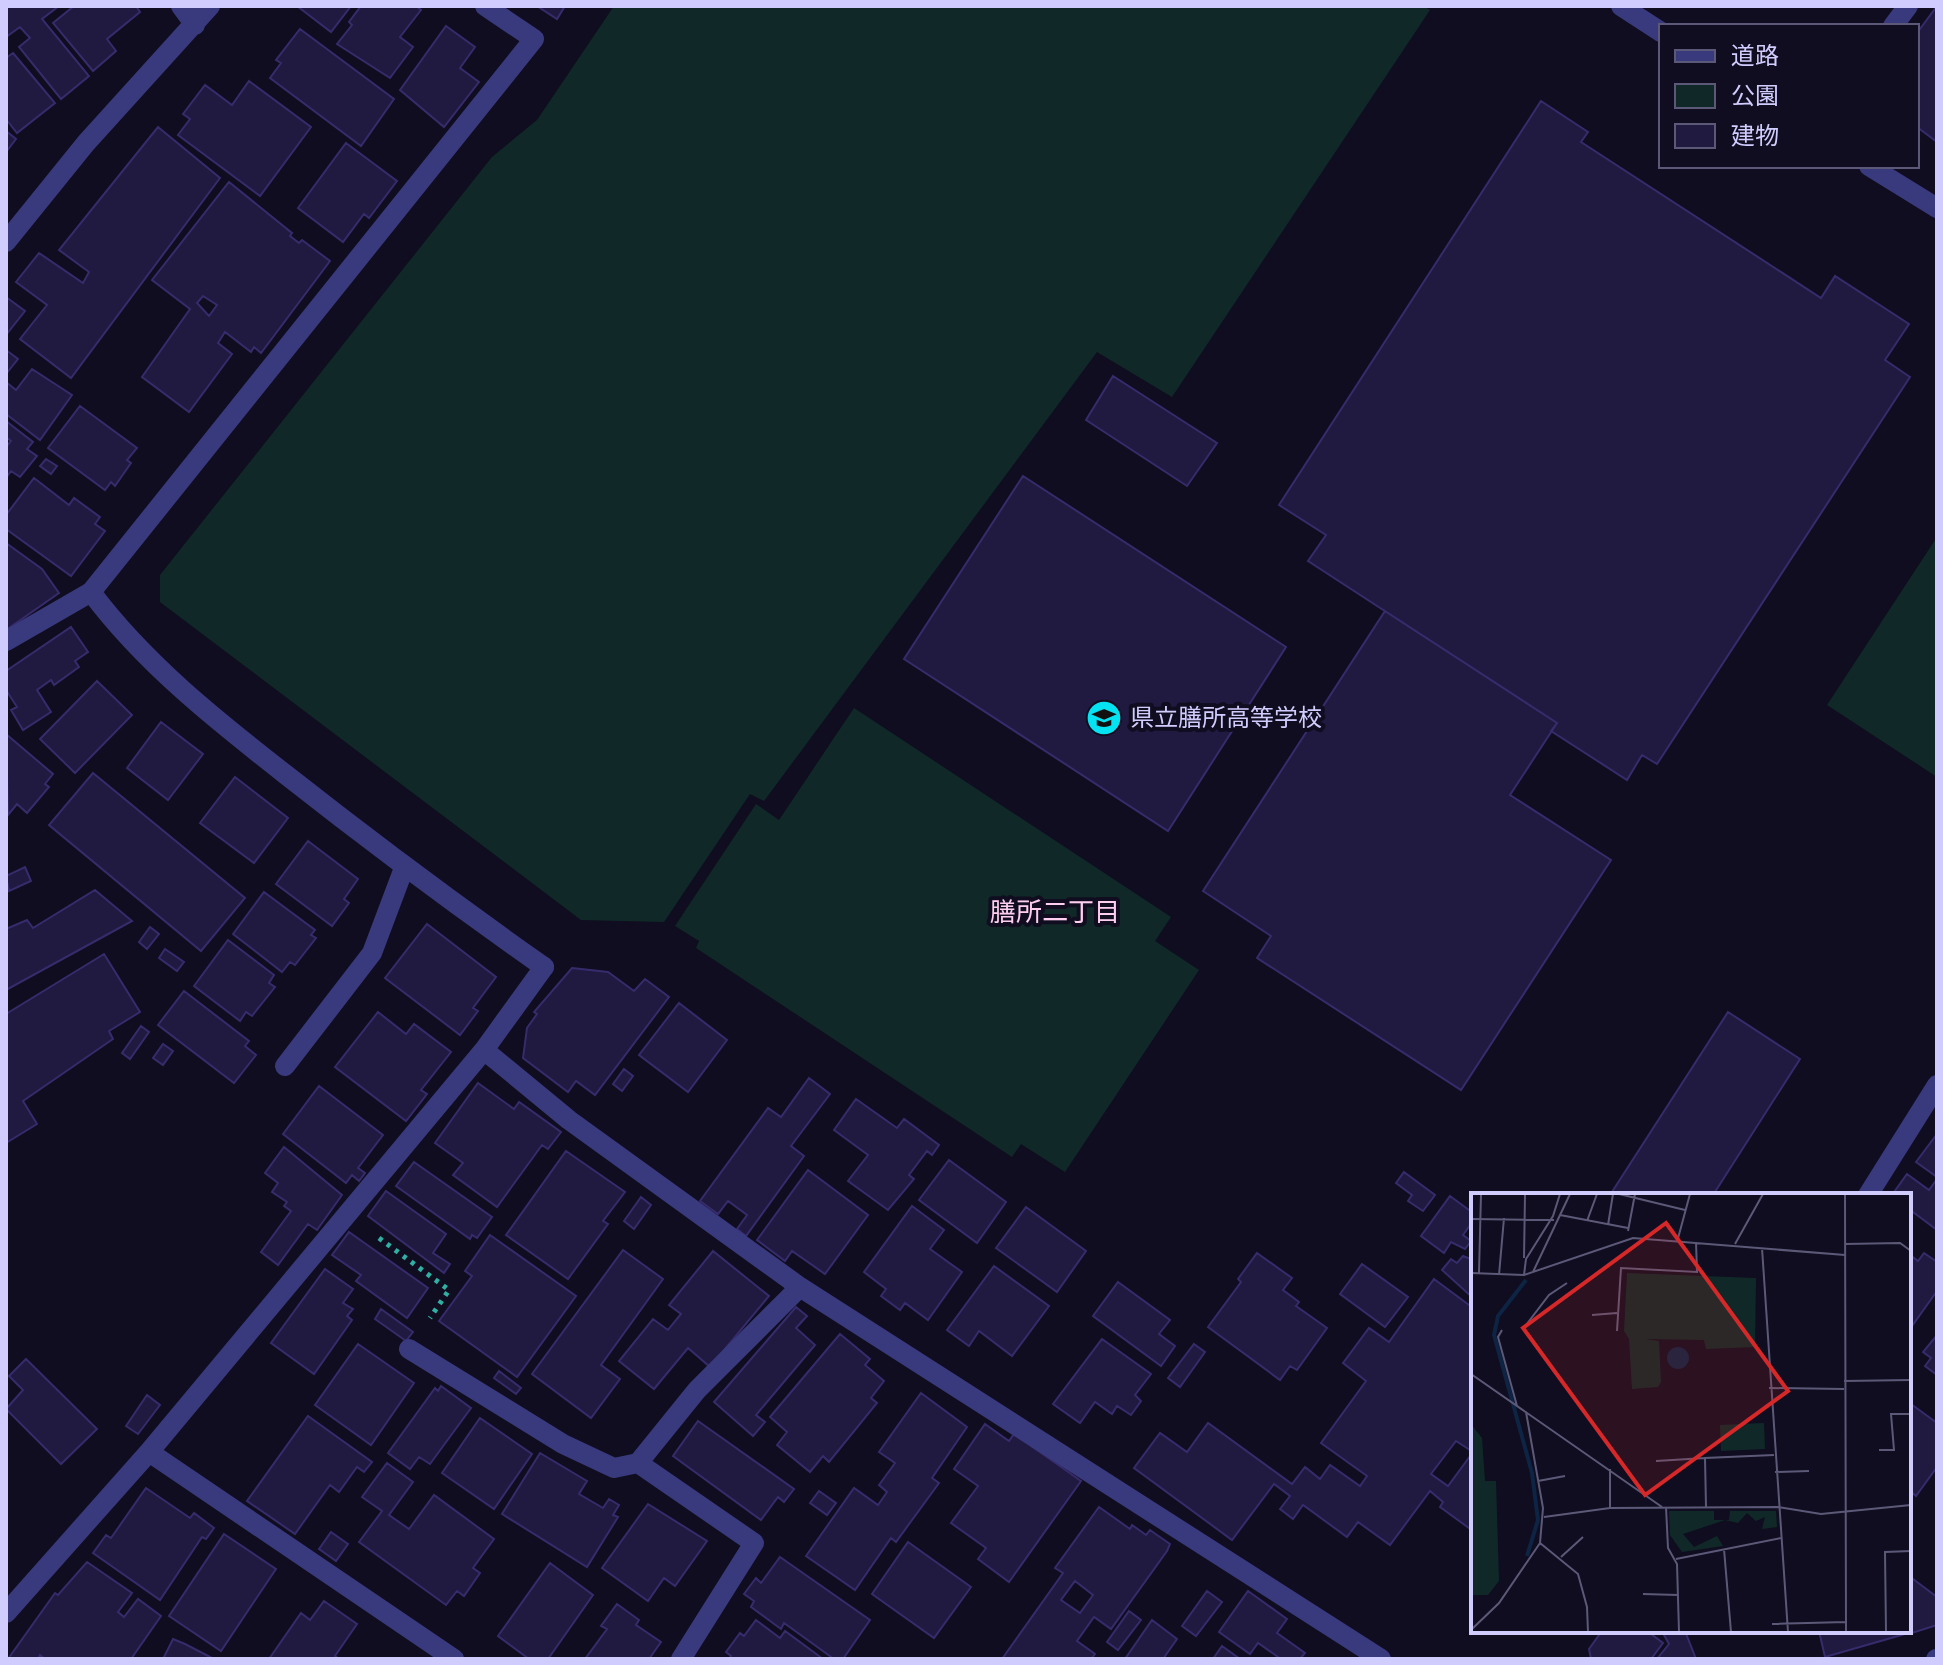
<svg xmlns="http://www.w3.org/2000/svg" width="1943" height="1665" viewBox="0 0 1943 1665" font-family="Signika,'Noto Sans JP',sans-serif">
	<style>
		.green { fill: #102928 }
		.building { fill: #201940; stroke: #362c6c; stroke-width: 2; fill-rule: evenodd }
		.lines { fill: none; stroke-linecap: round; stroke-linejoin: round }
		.path { stroke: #30afa3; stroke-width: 5; stroke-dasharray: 4 6; stroke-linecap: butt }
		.lane { stroke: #39397e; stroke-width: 20 }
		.street { stroke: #39397e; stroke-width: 20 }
		.labels { text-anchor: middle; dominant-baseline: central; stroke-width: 8; stroke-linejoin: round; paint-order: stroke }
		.poi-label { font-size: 24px; fill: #d0ccfe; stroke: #0f0d1f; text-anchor: start }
		.neighbourhood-label { font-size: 26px; fill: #feceee; stroke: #0f0d1f }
		.inset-river { fill: none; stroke: #0d2444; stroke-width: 4 }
		.inset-road { fill: none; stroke: #5c5978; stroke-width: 2 }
		.view { fill: #d62828; fill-opacity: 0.15; stroke: #d62828; stroke-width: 4 }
		.inset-edge { fill: none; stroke: #d0ccfe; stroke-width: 4 }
	</style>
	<rect width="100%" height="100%" fill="#0f0d1f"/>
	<!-- green -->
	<path class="green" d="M614,6H1424L1430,10L1172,397L1097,352L764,801L750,794L664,922L581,920L160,602V575L492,157L537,120Z
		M1937,537V777L1827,705Z
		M854,708L1171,917L1155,941L1199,970L1065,1172L1021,1144L1012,1157L696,948L699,941L675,926L756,804L779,820Z"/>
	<!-- building -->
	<path class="building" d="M6,6H59L42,19L89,76L61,99L19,47L30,38L20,27L6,37Z
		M74,6H136L140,12L107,39L116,51L93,71L53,23Z
		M297,6H351L331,32Z
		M361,6H416L421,10L400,37L413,47L390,78L337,44L352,25L349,22Z
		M537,6H565L557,19Z
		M1937,6V142L1917,127V33Z
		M446,26L475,47L460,68L479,82L444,127L400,90Z
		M300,29L394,99L361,146L270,78L281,63L276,60Z
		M13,53L55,103L17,133L6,119V58Z
		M249,81L311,127L260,196L178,135L190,119L183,114L205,85L232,105Z
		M1541,101L1588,132L1581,142L1821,298L1835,276L1909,324L1885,360L1910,377L1657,764L1642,755L1627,780L1551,731L1557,723L1308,561L1326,535L1279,505Z
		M158,127L220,178L71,378L20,339L47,305L16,282L39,253L83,283L89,272L59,250Z
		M6,131L16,139L6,152Z
		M346,143L397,181L369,218L364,214L343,242L298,208Z
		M229,182L292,233L290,236L299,243L302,240L330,261L261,353L254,347L251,352L225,332L218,343L232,354L189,412L142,377L190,309L152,280ZM203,296L217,305L209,316L197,303Z
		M6,297L25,311L6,335Z
		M6,350L18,359L6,374Z
		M32,369L72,395L40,440L6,414V382L16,390Z
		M1113,376L1217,443L1187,486L1086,420Z
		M80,406L137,448L127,460L131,463L115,486L111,482L105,490L48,448Z
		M6,421L33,442L27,449L37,456L20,477L11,471L6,478V447L11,441L6,437Z
		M46,459L57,466L51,474L40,466Z
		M1023,476L1286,647L1168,831L904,659Z
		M34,478L69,505L74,498L100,517L95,524L105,531L71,576L6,529V515Z
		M6,543L42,569L59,593L6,630Z
		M1385,611L1557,723L1510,795L1611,860L1461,1090L1257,958L1271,936L1203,891Z
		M71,627L88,652L75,661L79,667L54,685L51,680L37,690L51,712L23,730L11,710L17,707L6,690V671Z
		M97,681L132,715L75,773L40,739Z
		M161,722L203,754L168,800L127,768Z
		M6,734L53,774L45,784L49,787L27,813L17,804L8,815Z
		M93,773L245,898L201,951L49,825Z
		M235,777L288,818L254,863L200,823Z
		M308,841L358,879L344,899L349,903L332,926L276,884Z
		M25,867L31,881L9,891L6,876Z
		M95,890L132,921L6,990V929L27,920L33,928Z
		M264,892L315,930L311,935L316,938L295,965L290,962L282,972L233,934Z
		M427,924L496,977L473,1008L478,1011L460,1035L385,978Z
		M150,927L159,934L147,949L139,942Z
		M228,940L274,975L269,983L275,987L252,1016L246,1012L240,1021L194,986Z
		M165,949L184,962L177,971L159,958Z
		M104,954L140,1012L109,1031L113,1039L23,1101L37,1124L6,1143V1014Z
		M572,968L608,972L634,991L645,979L669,997L595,1095L576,1081L568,1092L523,1058L527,1028L537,1014L534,1012Z
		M184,991L249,1041L245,1046L256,1055L234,1083L158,1025Z
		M679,1003L727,1040L688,1092L639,1055Z
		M378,1012L406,1034L414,1024L451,1052L421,1090L427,1094L406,1121L335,1067Z
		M1728,1012L1800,1059L1713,1195H1610Z
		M141,1026L149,1032L130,1059L122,1053Z
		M163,1044L173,1051L163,1065L153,1058Z
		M624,1069L633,1076L622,1091L613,1084Z
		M809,1078L830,1094L791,1146L804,1156L746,1236L737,1229L747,1215L728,1201L718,1214L700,1201L768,1108L781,1117Z
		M478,1083L514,1109L519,1102L561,1132L548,1149L542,1145L497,1207L453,1175L463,1163L435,1143Z
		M319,1086L383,1135L358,1168L365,1173L359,1181L352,1175L346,1183L283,1134Z
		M856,1099L897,1128L904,1119L939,1145L932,1155L927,1151L909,1175L914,1179L888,1210L848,1181L868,1155L834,1130Z
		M1937,1134V1177L1916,1162Z
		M284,1147L342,1195L317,1230L308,1224L278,1265L261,1252L291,1211L284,1206L287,1202L272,1192L278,1183L265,1173Z
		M566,1151L625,1192L603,1221L608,1224L568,1279L506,1235Z
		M949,1160L1006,1202L977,1243L919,1200Z
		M414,1162L492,1217L477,1238L472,1235L470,1239L396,1186Z
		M808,1170L868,1215L825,1274L792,1251L785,1261L757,1240Z
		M1404,1172L1435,1195L1423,1211L1408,1201L1412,1195L1396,1183Z
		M1907,1174L1929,1190L1937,1179V1230L1909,1209V1195H1892Z
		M386,1191L446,1234L433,1253L450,1264L444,1273L368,1216Z
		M1450,1196L1473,1213V1221L1463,1235L1471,1241L1465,1249L1451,1242L1444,1253L1421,1236Z
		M641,1197L651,1205L634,1229L624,1221Z
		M912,1206L944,1230L930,1249L962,1272L928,1320L905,1303L900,1310L881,1296L886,1289L864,1272Z
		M1026,1207L1086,1251L1057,1292L996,1248Z
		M349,1232L428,1288L407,1318L356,1281L361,1275L332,1255Z
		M490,1235L576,1296L517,1377L439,1321L472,1276L465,1271Z
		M623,1250L663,1279L601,1365L620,1379L591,1418L532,1374Z
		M713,1251L769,1296L710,1367L688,1348L654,1389L619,1361L653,1319L668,1330L681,1314L669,1305Z
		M1257,1253L1292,1278L1283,1290L1299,1302L1296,1306L1327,1328L1297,1370L1290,1366L1280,1380L1208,1327L1241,1282L1238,1279Z
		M1924,1253L1937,1262V1291L1912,1326L1909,1254L1918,1261Z
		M1463,1256L1473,1260V1298L1442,1270L1451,1259L1457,1263Z
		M1362,1264L1408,1297L1385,1327L1340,1294Z
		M994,1266L1049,1306L1012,1356L979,1331L969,1346L947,1330Z
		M325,1269L353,1289L343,1303L353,1309L347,1316L352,1320L314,1374L271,1343Z
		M1434,1279L1473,1308V1531L1440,1507L1443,1502L1430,1491L1390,1545L1358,1522L1347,1537L1303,1505L1293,1519L1280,1509L1290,1496L1274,1484L1232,1540L1134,1468L1160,1433L1187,1452L1208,1423L1292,1484L1305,1467L1320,1479L1330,1465L1360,1486L1367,1476L1321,1443L1366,1381L1343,1363L1369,1328L1389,1342ZM1456,1441L1473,1452L1448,1486L1431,1474Z
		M1118,1282L1170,1320L1159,1334L1175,1346L1161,1366L1093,1316Z
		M796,1307L807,1316L796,1328L815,1345L756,1415L765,1422L753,1436L714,1402Z
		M381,1309L413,1332L406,1341L375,1319Z
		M840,1334L870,1359L865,1365L884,1381L871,1398L877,1403L829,1462L823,1456L810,1472L777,1445L787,1432L770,1417Z
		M1937,1335V1375L1925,1366L1931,1358L1923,1352Z
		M1102,1339L1151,1374L1135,1395L1141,1401L1131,1415L1117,1406L1112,1414L1095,1402L1080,1423L1053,1404Z
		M358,1344L414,1383L371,1445L315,1405Z
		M1194,1344L1205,1352L1180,1387L1168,1378Z
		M26,1359L97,1429L61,1464L6,1409L23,1390L9,1376Z
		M499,1371L521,1388L516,1394L494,1378Z
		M441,1386L471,1408L430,1464L419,1457L410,1469L388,1453L435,1388L438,1391Z
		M921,1393L967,1427L932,1478L939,1483L896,1542L891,1538L855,1590L806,1556L854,1488L878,1505L887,1492L879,1485L895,1463L879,1452Z
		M147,1395L160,1405L138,1434L126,1426Z
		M1911,1404L1937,1423V1467L1916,1496L1909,1490Z
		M308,1416L372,1462L364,1472L357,1467L339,1492L330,1485L295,1534L247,1501Z
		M480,1418L532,1454L494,1509L442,1473Z
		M698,1421L794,1489L784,1502L778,1497L761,1520L673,1456Z
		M985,1424L1009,1441L1014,1434L1081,1481L1009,1582L978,1559L986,1548L951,1523L978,1486L954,1469Z
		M540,1453L587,1481L579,1494L603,1508L609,1499L619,1505L613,1515L618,1517L587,1567L502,1514Z
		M387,1463L413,1482L389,1515L409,1529L434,1495L494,1539L473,1568L480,1573L464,1596L457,1591L446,1605L359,1542L382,1511L362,1497Z
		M146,1488L190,1518L194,1513L214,1528L206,1539L202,1537L160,1600L93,1553L106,1535L111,1538Z
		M819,1491L836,1503L827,1515L810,1503Z
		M648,1504L707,1541L675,1586L664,1578L648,1601L602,1568Z
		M1099,1507L1130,1529L1132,1525L1146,1535L1150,1530L1170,1544L1167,1551L1111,1629L1094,1617L1077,1641L1095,1654L1091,1659H1002L1063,1573L1055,1568ZM1075,1581L1093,1595L1080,1613L1061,1600Z
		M331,1532L348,1544L336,1561L319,1549Z
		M224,1534L276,1569L221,1651L169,1616Z
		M908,1542L971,1587L934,1638L872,1594Z
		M780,1557L870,1620L843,1659H834L784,1623L781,1629L751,1607L754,1601L744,1594L756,1578L761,1583Z
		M87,1562L132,1593L118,1612L124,1617L138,1599L161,1616L131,1659H45L40,1655L38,1659H8L55,1593L58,1595Z
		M550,1563L593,1595L548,1659H529L498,1636Z
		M1909,1576L1937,1597V1625L1912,1633Z
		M1207,1591L1222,1602L1196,1636L1182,1626Z
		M1248,1591L1287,1619L1277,1633L1305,1653L1300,1659H1281L1258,1643L1250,1654L1219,1632Z
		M324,1601L357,1624L335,1656L339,1659H269L301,1613L310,1620Z
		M617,1604L639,1620L636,1625L661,1642L649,1659H585L607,1629L601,1626Z
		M1129,1611L1141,1620L1118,1650L1107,1642Z
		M756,1620L780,1638L785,1631L823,1659H729L731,1656L726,1652L740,1633L744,1636Z
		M1152,1620L1177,1639L1163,1659H1125Z
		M1602,1631H1647L1663,1643L1651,1659H1591L1589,1649Z
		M1685,1631L1696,1659H1657L1669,1644L1663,1633Z
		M1819,1631H1904L1905,1634L1825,1657Z
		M173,1639L185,1644L214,1659H163Z
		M1222,1646L1240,1659H1213Z"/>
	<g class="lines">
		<!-- path -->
		<path class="path" d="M379,1238L449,1290L430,1318"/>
		<!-- lane -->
		<path class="lane" d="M6,641L91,592
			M484,1050L569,1120L800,1287L1381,1659
			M409,1349L563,1444L614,1468L638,1463
			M149,1452L454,1659
			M6,1613L149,1452L484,1050L544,967
			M681,1659L754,1543L638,1463L697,1390L800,1287"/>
		<!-- street -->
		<path class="street" d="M181,6L195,25
			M485,6L534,39L91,592C144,663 216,720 285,774C370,841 456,905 544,967
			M1621,6L1661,32
			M1893,26L1908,6
			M1869,166L1937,208
			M6,242L86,143L210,6
			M285,1066L372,953L404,868
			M1868,1195L1937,1085
			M1936,1659H1937"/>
	</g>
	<!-- icons -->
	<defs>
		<symbol id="school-disc" viewBox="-11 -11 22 22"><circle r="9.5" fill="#05e2f2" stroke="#0f0d1f"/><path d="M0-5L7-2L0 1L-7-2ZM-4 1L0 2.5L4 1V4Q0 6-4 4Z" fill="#111"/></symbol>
	</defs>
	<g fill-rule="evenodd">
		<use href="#school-disc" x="1084" y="698" width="40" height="40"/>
	</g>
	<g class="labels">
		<!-- poi labels -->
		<g class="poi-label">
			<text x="1130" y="718">県立膳所高等学校</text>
		</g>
		<!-- neighbourhood labels -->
		<g class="neighbourhood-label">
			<text x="1055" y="913">膳所二丁目</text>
		</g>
	</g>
	<!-- overview -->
	<g transform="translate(1471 1193)">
		<rect width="440" height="440" fill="#0f0d1f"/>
		<path d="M156,80L285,85L284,154L235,156L233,147L174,146L188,148L190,189L187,194L161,196L158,146L153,138ZM293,230L294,256L250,258L249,232ZM0,231L11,245L14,288H25L28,388L17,402H0ZM198,318H243V327H258L259,318H305L306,334L291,336L294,324L285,328L276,320L267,330L254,327L212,341L223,354L246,343L252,353L211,359L199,342Z" fill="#102928"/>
		<path d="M196 165a11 11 0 1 1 22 0a11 11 0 1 1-22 0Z" fill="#0d2444"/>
		<path class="inset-river" d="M55,87L27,123L23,142L61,280L67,327L56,363"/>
		<path class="inset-road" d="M148,1L214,17M374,1L375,439M89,22L157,35M0,26L83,27M116,28L126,1M137,32L142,1M157,38L164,1M206,49L219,1M264,51L292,1M374,51L429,50L440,58M291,55L317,439M53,65L54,1M62,79L99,1M0,80L53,82L162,45L374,62M8,80L10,1M28,82L33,25M53,82L55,66L82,23L89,1M121,122L146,120M55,132L78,102L96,90M31,137L27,144L46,213M146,138L150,75L226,79L225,49M0,181L191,314M373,188L440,187M298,195L373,196M408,257H423L420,221H440M185,268L234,265M139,276V315M304,279L338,278M67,288L94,283M195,314L197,355L206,371L208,439M235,314L234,265L303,262M73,324L139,315L307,314L350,321L440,312M69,350L107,381L116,414L117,439M253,356L260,439M90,364L112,344M205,366L310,345M172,401L207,402M301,431L375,429M0,437L28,410L69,350L72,315L55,219M415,439L414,359L440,358"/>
		<path class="view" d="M195,30L317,198L174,302L52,135Z"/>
		<rect width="440" height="440" class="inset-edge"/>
	</g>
	<!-- border -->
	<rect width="1943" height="1665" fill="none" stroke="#d0ccfe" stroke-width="16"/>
	<!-- legend -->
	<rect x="1659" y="24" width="260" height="144" fill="#0f0d1f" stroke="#5c5978" stroke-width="2"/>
	<rect x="1675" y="50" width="40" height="12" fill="#39397e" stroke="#5c5978" stroke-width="2"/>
	<text x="1731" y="64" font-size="24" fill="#d0ccfe">道路</text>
	<rect x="1675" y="84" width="40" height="24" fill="#102928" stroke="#5c5978" stroke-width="2"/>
	<text x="1731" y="104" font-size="24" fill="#d0ccfe">公園</text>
	<rect x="1675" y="124" width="40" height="24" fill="#201940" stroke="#5c5978" stroke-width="2"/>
	<text x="1731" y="144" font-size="24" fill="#d0ccfe">建物</text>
</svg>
